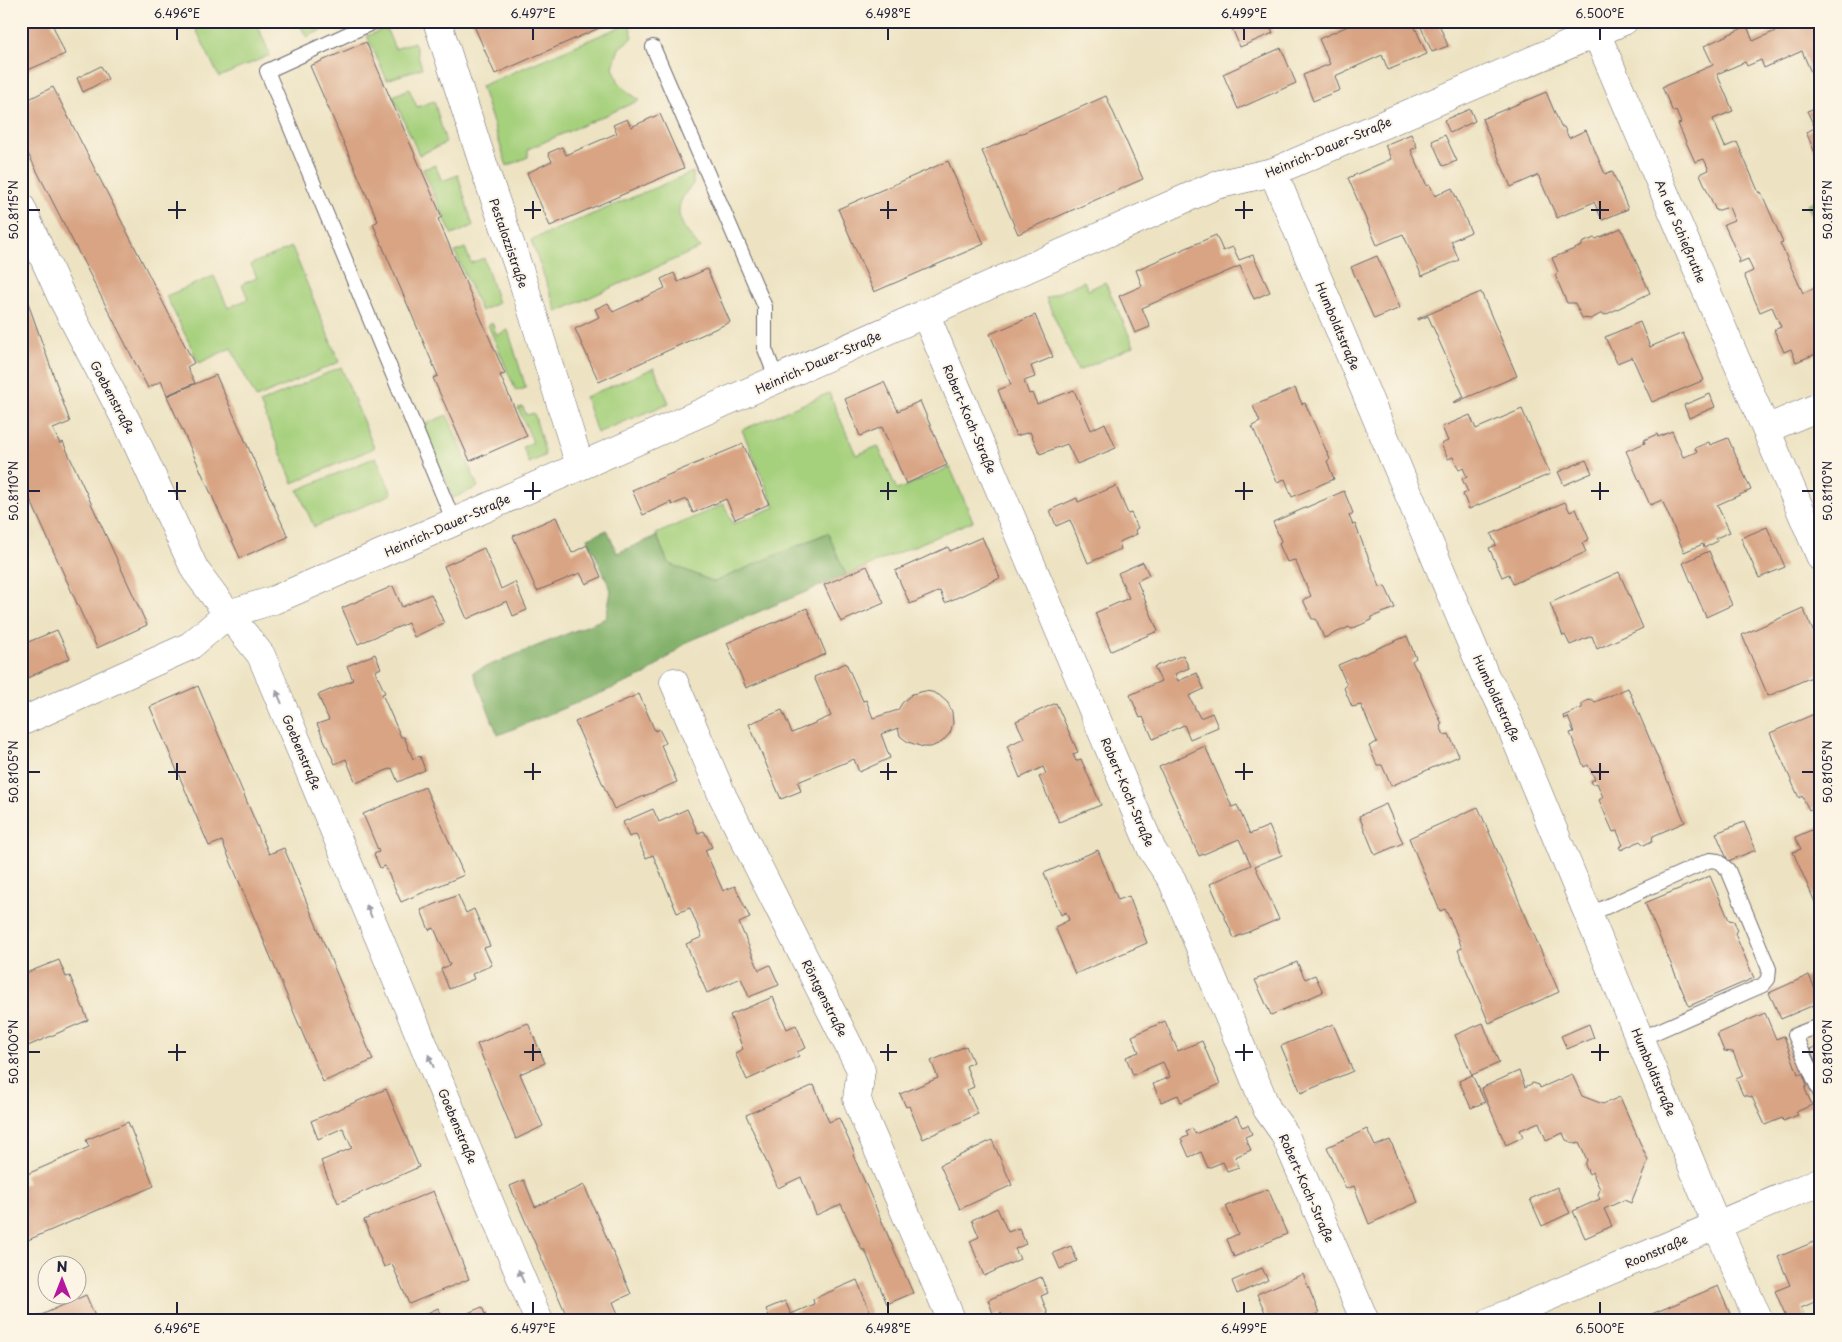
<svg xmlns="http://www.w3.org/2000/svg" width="1842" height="1342" viewBox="0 0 1842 1342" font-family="'Playpen Sans',sans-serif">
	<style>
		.green { fill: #a5d07c; stroke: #64795c }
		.forest { fill: #84b26c; stroke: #536a54 }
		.building { fill: #d8a484 }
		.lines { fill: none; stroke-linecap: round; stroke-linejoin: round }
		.lane-casing { stroke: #69666b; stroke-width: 16 }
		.street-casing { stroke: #69666b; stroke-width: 29 }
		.lane { stroke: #fff; stroke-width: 14 }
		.street { stroke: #fff; stroke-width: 28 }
		.oneway { fill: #9c9ca7 }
		.ticks { fill: none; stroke: #22223b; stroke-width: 2 }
		.labels { text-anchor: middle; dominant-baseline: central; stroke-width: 4; stroke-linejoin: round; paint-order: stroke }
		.street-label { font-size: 12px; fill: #22223b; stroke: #fcf5e5 }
		.neatline { fill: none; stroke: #22223b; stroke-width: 2 }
		.ticks-label { font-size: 12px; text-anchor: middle; fill: #22223b }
	</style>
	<rect width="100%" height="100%" fill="#fcf5e5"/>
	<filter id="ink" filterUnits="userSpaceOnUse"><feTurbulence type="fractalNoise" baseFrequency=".02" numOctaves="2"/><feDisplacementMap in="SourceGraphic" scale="10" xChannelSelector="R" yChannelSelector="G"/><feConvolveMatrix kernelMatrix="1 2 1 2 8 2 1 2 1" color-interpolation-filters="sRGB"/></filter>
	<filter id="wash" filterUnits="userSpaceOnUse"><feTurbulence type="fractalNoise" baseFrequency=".0096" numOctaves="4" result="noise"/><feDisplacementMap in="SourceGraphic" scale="20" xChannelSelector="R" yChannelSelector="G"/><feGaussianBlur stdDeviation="1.12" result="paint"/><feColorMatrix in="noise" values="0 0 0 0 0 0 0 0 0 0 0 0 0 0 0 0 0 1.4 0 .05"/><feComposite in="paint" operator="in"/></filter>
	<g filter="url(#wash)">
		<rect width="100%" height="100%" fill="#ede3c3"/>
		<!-- green -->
		<path class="green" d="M192,21H269L258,26L270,55L219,77Z
			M299,21H343L306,37Z
			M629,23L633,37L619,48L613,67L619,83L629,93L640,100L528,149V157L507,166L481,86Z
			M386,28L395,49L414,42L422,68L387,80L367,36Z
			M409,89L417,107L434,101L446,143L419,155L393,96Z
			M435,165L442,181L458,175L473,226L452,235L423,169Z
			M693,172V184C668,210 680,224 700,248L557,312L531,240Z
			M1821,198V236L1807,204Z
			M292,247L339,362L256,398L231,348L199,363L166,296L214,276L228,308L248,299L242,284L257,278L251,264Z
			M465,248L471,263L484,258L498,303L481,311L455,252Z
			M1084,281L1088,290L1105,282L1134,346L1078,371L1046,298Z
			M492,323L497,335L508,330L526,388L516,391L488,325Z
			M341,367L374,448L293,483L260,403Z
			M654,368L669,403L597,433L585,397Z
			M829,393L856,455L878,446L897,490L950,467L973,521L846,575L827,533L714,582L668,563L656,534L724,504L733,524L775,507L742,430Z
			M523,407L526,415L534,413L545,452L544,456L529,463L523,447L533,442L518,408Z
			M447,415L478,487L453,498L423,425Z
			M376,457L392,494L314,527L298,490Z"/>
		<!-- forest -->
		<path class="forest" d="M607,530L617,553L657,536L668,563L714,582L828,533L846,575L687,642L645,675L498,735L473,672L606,618L611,590L588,538Z"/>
		<g id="blocks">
			<!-- building -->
			<path class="building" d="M21,21H51L65,54L21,73Z
				M472,21H615L495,74Z
				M1229,21H1268L1273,33L1240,47Z
				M1359,21H1412L1427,54L1388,70L1382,55L1335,76L1340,90L1313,101L1303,75L1330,64L1319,39Z
				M1430,21H1446L1439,24L1448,46L1432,52L1420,25Z
				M1798,21L1821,22V96L1802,51L1764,68L1761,60L1747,66L1745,62L1717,74L1733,111L1713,119L1725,147L1737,142L1759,193L1761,192L1783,242L1780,243L1803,293L1815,288L1821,302V352L1796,362L1791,349L1784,352L1774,330L1781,327L1772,307L1760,312L1744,275L1753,271L1748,259L1738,263V261L1740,260L1724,224L1734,220L1729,207L1716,211L1700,174L1709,170L1704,159L1695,162L1678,124L1681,123L1676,111L1673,112L1662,87L1713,65L1704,46L1747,26L1753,41Z
				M366,42L442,217L438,219L505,374L500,375L527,436L470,461L433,378L438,376L373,224L378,221L310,66Z
				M1281,48L1296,83L1238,109L1223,74Z
				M101,66L108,79L83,92L77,78Z
				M53,87L194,363L187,367L195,383L167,395L161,381L148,388L21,140V103Z
				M1546,92L1561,127H1564L1569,138L1586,130L1605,174L1612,171L1628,209L1602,220L1594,202L1557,218L1538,175L1511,187L1482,119Z
				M1106,96L1143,179L1018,234L982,151Z
				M1821,106V167L1806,132L1815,128L1807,111Z
				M1470,109L1475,121L1450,133L1444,120Z
				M660,114L684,168L550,226L527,173L552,161L548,153L562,147L566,155L617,133L613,125L627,119L631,127Z
				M1411,134L1417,147L1411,150L1427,186L1430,185L1435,196L1452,188L1471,232L1451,241L1459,260L1422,276L1403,234L1377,245L1348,178L1391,159L1385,145Z
				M1445,135L1457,161L1443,166L1432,141Z
				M948,161L984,244L874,292L838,209Z
				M1621,228L1650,293L1605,315L1602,313L1591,319L1582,318L1575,303H1567L1555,275L1558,272L1552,258L1582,246V243L1594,238L1596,239Z
				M1216,235L1223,251L1233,247L1239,260L1253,255L1270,292L1254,299L1240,266L1142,308L1150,327L1135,333L1119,296L1142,286L1136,270Z
				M1377,256L1400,308L1374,319L1351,267Z
				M707,269L730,322L599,382L575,329L599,317L595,309L608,303L613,312L665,288L661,279L674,273L678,282Z
				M21,283L70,422L53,429L60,444L63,442L147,625L97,648L21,479Z
				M1481,292L1517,376L1454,403L1453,402L1464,397L1428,316L1418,320L1417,319Z
				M1035,315L1053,357L1031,366L1035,377L1024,381L1029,394L1032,393L1037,404L1074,390L1091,430L1105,423L1116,448L1077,464L1067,444L1040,454L1030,432L1016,436L998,390L1011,385L990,334Z
				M1640,322L1650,347L1683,333L1704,380L1652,402L1632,357L1617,363L1605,337Z
				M216,375L288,537L240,558L167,396Z
				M884,382L898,411L920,401L947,465L906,484L882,427L860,436L845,399Z
				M1295,388L1302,404L1305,403L1330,459L1327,461L1334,479L1292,497L1285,479L1277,482L1252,426L1260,422L1253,406Z
				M1710,394L1715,407L1689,418L1684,405Z
				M1522,409L1550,474L1469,509L1463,494L1468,492L1462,479L1467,477L1463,468L1459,470L1453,457L1448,459L1441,444L1448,441L1442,427L1470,415L1476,429Z
				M1672,431L1683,457L1697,452L1695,448L1709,442L1710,445L1728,438L1751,490L1717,505L1730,532L1716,538L1718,541L1704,548L1703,544L1684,552L1662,500L1650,505L1626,451L1645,443L1644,440L1657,434L1658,437Z
				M743,444L769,504L735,519L726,499L693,513L687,499L672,505L671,502L643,515L632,490Z
				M1586,460L1592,473L1564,485L1558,472Z
				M1821,469V487L1814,472Z
				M1116,486L1128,514L1131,513L1138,528L1135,530L1137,534L1119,542L1121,549L1088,563L1070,520L1056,526L1050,510L1077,498L1078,502Z
				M1344,491L1353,513L1349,516L1353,525L1355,524L1380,587L1385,586L1395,608L1372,617V620L1351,629L1349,627L1324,638L1316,619H1312L1303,600L1311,596L1295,560L1287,562L1279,544L1281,541L1273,522Z
				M1565,502L1570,512L1576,509L1589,539L1582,543L1586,552L1513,584L1509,574L1502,577L1489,548L1496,545L1491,534Z
				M556,517L572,553L587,545L601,577L586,584L580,573L537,591L513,536Z
				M1767,527L1785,567L1759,578L1741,538Z
				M982,537L1000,578L945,603L940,591L910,604L895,571L948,547L950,551Z
				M484,548L501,589L515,582L527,610L513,616L507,601L467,619L444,566Z
				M1709,551L1732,605L1706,617L1683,563Z
				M1143,562L1149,575L1137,581L1158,631L1111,651L1095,613L1129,598L1118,573Z
				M867,566L884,603L841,622L824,585Z
				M1619,572L1643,628L1597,649L1592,636L1570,645L1565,635L1563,636L1550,603Z
				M393,586L402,607L431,594L444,623L414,637L408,623L358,644L342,608Z
				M807,608L826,654L746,688L727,643Z
				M1803,608L1821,649V673L1768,696L1742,635Z
				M57,630L70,658L21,681V645Z
				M1407,636L1416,658L1412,661L1416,669L1418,671L1442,724L1440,726L1444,735L1449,734L1459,756L1391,786L1382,765H1377L1369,746L1377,742L1361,705L1352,707L1344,688L1347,685L1338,665Z
				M375,654L381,668L375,671L385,693L382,694L401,737H404L413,759L420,756L425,770L398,782L392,768L356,783L346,759L335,764L317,724L329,720L318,695L353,680L347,666Z
				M1183,655L1189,668L1175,674L1178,681L1197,673L1204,689L1189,696L1200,718L1212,713L1218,727L1190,739L1184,725L1153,739L1143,717L1140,718L1130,695L1161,681L1154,667Z
				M846,663L863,701L866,700L873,718L898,710L902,703L912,694L925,691L932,692L939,695L948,703L952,712L953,723L950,733L942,742L931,747H923L908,742L900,736L898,728L881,734L890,758L859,772L854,759L798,782L801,791L781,799L749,724L782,710L792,733L831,716L814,677Z
				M198,686L269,854L284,848L373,1060L323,1082L222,841L209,846L150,707Z
				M1628,688L1685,822L1653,836L1652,841L1644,845L1640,841L1621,850L1619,847L1623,845L1617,831L1613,832L1599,800L1603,797L1597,783L1593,785L1591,781L1595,779L1588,765L1584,767L1570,733L1574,732L1568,717L1564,719L1563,716L1582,708V703L1591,699L1595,702Z
				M639,694L655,731L659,729L666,743L661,745L677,782L614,809L575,722Z
				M1056,703L1078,752L1073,754L1076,761L1081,759L1101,805L1059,822L1039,777L1046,774L1043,767L1020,778L1007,746L1024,738L1016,721Z
				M1821,711V805L1809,810L1802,796L1799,798L1770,733Z
				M1205,746L1232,807L1237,805L1250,834L1269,826L1282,855L1255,866L1279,919L1234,938L1210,884L1251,865L1239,839L1199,856L1159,767Z
				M425,787L464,875L401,902L385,866L380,868L374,854L379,852L363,814Z
				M1386,804L1403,843L1375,855L1359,816Z
				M1478,807L1559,992L1489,1023L1458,950L1462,948L1454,928L1445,909L1440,911L1409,838Z
				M653,809L659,822L687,809L698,833L704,831L712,847L705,850L723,891L735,886L750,918L739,923L759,970L770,965L779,985L749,997L741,978L707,993L686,944L702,937L690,908L677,913L653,855L646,858L636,834L629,837L623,822Z
				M1744,822L1756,850L1728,861L1716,833Z
				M1821,826V916L1793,852L1801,849L1795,837Z
				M1098,850L1118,900L1129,896L1147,943L1075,974L1055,927L1069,920L1066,912L1061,915L1044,873Z
				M1710,876L1729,920L1734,921L1737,929L1735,934L1754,978L1689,1006L1645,903Z
				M458,895L466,913L474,909L490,946L484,948L492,965L472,974L474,979L449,989L441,969L450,965L434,928L429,930L421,910Z
				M59,960L66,977L70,976L88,1020L21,1049V975Z
				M1297,962L1305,979L1315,975L1323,992L1271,1015L1255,980Z
				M1809,975L1821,1002L1781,1019L1769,993Z
				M773,997L787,1029L796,1025L806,1048L797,1052L799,1056L747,1080L735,1053L743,1049L730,1015Z
				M1765,1013L1776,1039L1784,1036L1798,1074H1803L1807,1085L1805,1089L1812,1105L1796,1112L1798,1115L1783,1121L1782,1118L1765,1125L1752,1097L1743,1095L1736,1079L1743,1076L1733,1052L1724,1051L1717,1034Z
				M1165,1021L1178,1051L1202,1041L1220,1084L1181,1102L1178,1095L1161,1102L1153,1084L1170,1077L1163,1062L1133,1075L1126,1057L1139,1052L1132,1036Z
				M528,1023L545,1063L520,1074L543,1126L516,1139L477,1044Z
				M1483,1023L1499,1063L1472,1075L1455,1035Z
				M1333,1024L1353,1071L1301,1093L1281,1046Z
				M1589,1024L1594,1038L1567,1049L1561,1036Z
				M1821,1045V1074L1810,1049Z
				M966,1046L973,1062L966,1066L974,1087L967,1090L978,1114L923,1139L909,1106L906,1107L900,1094L938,1078L931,1061Z
				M1519,1071L1525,1087L1533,1083L1539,1085L1540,1088L1572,1074L1582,1096L1603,1104L1620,1097L1648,1161L1631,1203L1624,1200L1604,1209L1612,1226L1585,1238L1573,1211L1600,1199L1598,1195L1600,1189L1592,1172L1589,1174L1585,1165L1587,1160L1579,1143L1576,1144L1566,1140L1563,1133L1546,1140L1539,1122L1520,1130L1523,1137L1506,1145L1481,1088Z
				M1472,1075L1485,1102L1471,1108L1459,1081Z
				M814,1085L829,1122L839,1118L855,1154L853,1155L913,1293L887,1304L865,1250H862L841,1204L816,1215L801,1177L778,1188L746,1115Z
				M386,1089L419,1167L338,1203L321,1161L352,1148L343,1128L318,1139L311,1121Z
				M1237,1116L1242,1127L1248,1125L1252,1134L1245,1137L1251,1150L1235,1157L1239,1167L1227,1171L1223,1162L1208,1168L1201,1152L1189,1157L1181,1139L1188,1136L1186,1131L1192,1128L1195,1134Z
				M128,1122L154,1186L21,1243V1185L28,1183L25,1175L89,1147L86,1140Z
				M1367,1129L1375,1146L1390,1140L1418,1202L1369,1224L1354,1186L1346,1189L1327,1147Z
				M992,1140L1012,1185L960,1209L940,1165Z
				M524,1180L535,1207L584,1185L631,1294L613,1302L621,1321H569L510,1186Z
				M1557,1187L1570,1213L1542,1226L1530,1199Z
				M1268,1189L1287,1234L1234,1257L1227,1239L1238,1234L1226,1206Z
				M433,1191L469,1279L409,1304L392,1264L384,1267L364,1220Z
				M997,1208L1008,1232L1019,1228L1026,1244L1015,1249L1020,1259L984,1276L970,1241L979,1237L972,1220Z
				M1821,1239V1299L1801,1308L1807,1321H1788L1775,1291L1790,1285L1778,1257Z
				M1071,1246L1077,1261L1060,1269L1053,1253Z
				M1262,1268L1268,1280L1237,1294L1232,1281Z
				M1303,1274L1319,1313L1300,1321H1269L1257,1294Z
				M1041,1277L1048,1293L1041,1296L1048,1314L1044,1316L1046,1321H1004L1001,1313L994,1316L988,1300Z
				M857,1280L874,1321H771L766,1309L785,1301L791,1314L814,1304L813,1299Z
				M1718,1286L1733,1321H1649L1647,1316Z
				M86,1295L97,1321H28Z
				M482,1307L488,1321H449Z
				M438,1308L444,1321H410Z"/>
		</g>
	</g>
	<g filter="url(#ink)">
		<use href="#blocks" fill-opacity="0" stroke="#69666b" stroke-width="1"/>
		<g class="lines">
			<defs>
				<path id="lane" d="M376,21L267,71L454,522
					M653,47L765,307V349L777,380
					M1588,915L1710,860L1718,861L1728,870L1769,969L1768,979L1763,985L1640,1039
					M1821,1025L1795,1035L1821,1095"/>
				<path id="street" d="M437,21L488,179L520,272L580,466
					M1591,21L1821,558
					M1273,172L1486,678L1495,692L1505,713L1717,1226L1759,1321
					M21,207L61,296L129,426L195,570L228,614L261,655L539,1321
					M925,313L1152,850L1172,880L1267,1109L1284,1133L1365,1321
					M1766,429L1821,406
					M674,682L723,797L861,1070L857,1099L860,1108L952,1321
					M21,722L190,646L228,614L274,600L454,522L1216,185L1273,172L1624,21
					M1491,1321L1821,1181"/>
			</defs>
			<!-- lane casing -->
			<use href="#lane" class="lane-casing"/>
			<!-- street casing -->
			<use href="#street" class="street-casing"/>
			<!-- lane -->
			<use href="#lane" class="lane"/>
			<!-- street -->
			<use href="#street" class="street"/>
		</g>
		<!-- one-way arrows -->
		<defs><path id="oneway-solid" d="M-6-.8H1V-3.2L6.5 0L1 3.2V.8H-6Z" transform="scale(1.25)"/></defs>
		<g class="oneway">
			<use href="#oneway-solid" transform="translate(279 697) rotate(-113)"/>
			<use href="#oneway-solid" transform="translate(369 911) rotate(-113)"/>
			<use href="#oneway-solid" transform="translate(431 1061) rotate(-113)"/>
			<use href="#oneway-solid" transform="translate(521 1276) rotate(-113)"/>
		</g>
	</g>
	<!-- ticks -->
	<path class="ticks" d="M177,28V40M533,28V40M888,28V40M1244,28V40M1600,28V40M177,201V219M533,201V219M888,201V219M1244,201V219M1600,201V219M28,210H40M168,210H186M524,210H541M880,210H897M1235,210H1253M1591,210H1609M1802,210H1814M177,482V500M533,482V500M888,482V500M1244,482V500M1600,482V500M28,491H40M168,491H186M524,491H541M880,491H897M1235,491H1253M1591,491H1609M1802,491H1814M177,763V780M533,763V780M888,763V780M1244,763V780M1600,763V780M28,772H40M168,772H186M524,772H541M880,772H897M1235,772H1253M1591,772H1609M1802,772H1814M177,1044V1061M533,1044V1061M888,1044V1061M1244,1044V1061M1600,1044V1061M28,1052H40M168,1052H186M524,1052H541M880,1052H897M1235,1052H1253M1591,1052H1609M1802,1052H1814M177,1302V1314M533,1302V1314M888,1302V1314M1244,1302V1314M1600,1302V1314"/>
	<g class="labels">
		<!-- street labels -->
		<g class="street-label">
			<text transform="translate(1328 147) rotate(-23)">Heinrich-Dauer-Straße</text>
			<text transform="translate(1681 231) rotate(67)">An der Schießruthe</text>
			<text transform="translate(509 243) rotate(71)">Pestalozzistraße</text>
			<text transform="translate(1338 326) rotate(67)">Humboldtstraße</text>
			<text transform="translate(818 362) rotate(-24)">Heinrich-Dauer-Straße</text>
			<text transform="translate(113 397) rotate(62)">Goebenstraße</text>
			<text transform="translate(970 419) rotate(67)">Robert-Koch-Straße</text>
			<text transform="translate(447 525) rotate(-24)">Heinrich-Dauer-Straße</text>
			<text transform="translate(1497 698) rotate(65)">Humboldtstraße</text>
			<text transform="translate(302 752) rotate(67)">Goebenstraße</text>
			<text transform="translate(1128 792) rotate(67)">Robert-Koch-Straße</text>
			<text transform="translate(825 998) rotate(63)">Röntgenstraße</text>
			<text transform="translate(1654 1072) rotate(67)">Humboldtstraße</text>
			<text transform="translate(458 1126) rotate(67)">Goebenstraße</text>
			<text transform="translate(1307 1188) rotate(66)">Robert-Koch-Straße</text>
			<text transform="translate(1656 1251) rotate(-23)">Roonstraße</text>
		</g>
	</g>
	<!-- margin -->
	<rect width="1842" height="1342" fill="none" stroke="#fcf5e5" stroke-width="55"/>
	<!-- north arrow -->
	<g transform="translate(62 1280)"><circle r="24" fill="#fcf5e5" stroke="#a5a1a1"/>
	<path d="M0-4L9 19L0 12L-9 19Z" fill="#b5179e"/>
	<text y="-8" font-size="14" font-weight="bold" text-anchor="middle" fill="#22223b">N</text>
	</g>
	<rect x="28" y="28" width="1786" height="1286" class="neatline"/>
	<g class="ticks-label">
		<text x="177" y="18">6.496°E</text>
		<text x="533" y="18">6.497°E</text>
		<text x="888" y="18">6.498°E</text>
		<text x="1244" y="18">6.499°E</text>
		<text x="1600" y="18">6.500°E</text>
		<text transform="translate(14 210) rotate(-90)" y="4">50.8115°N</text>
		<text transform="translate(1828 210) rotate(-90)" y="4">50.8115°N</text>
		<text transform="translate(14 491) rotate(-90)" y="4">50.8110°N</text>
		<text transform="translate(1828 491) rotate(-90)" y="4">50.8110°N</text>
		<text transform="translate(14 772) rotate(-90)" y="4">50.8105°N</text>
		<text transform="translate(1828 772) rotate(-90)" y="4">50.8105°N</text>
		<text transform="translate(14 1052) rotate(-90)" y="4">50.8100°N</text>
		<text transform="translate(1828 1052) rotate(-90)" y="4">50.8100°N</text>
		<text x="177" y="1333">6.496°E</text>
		<text x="533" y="1333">6.497°E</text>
		<text x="888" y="1333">6.498°E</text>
		<text x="1244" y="1333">6.499°E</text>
		<text x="1600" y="1333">6.500°E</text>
	</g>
</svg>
